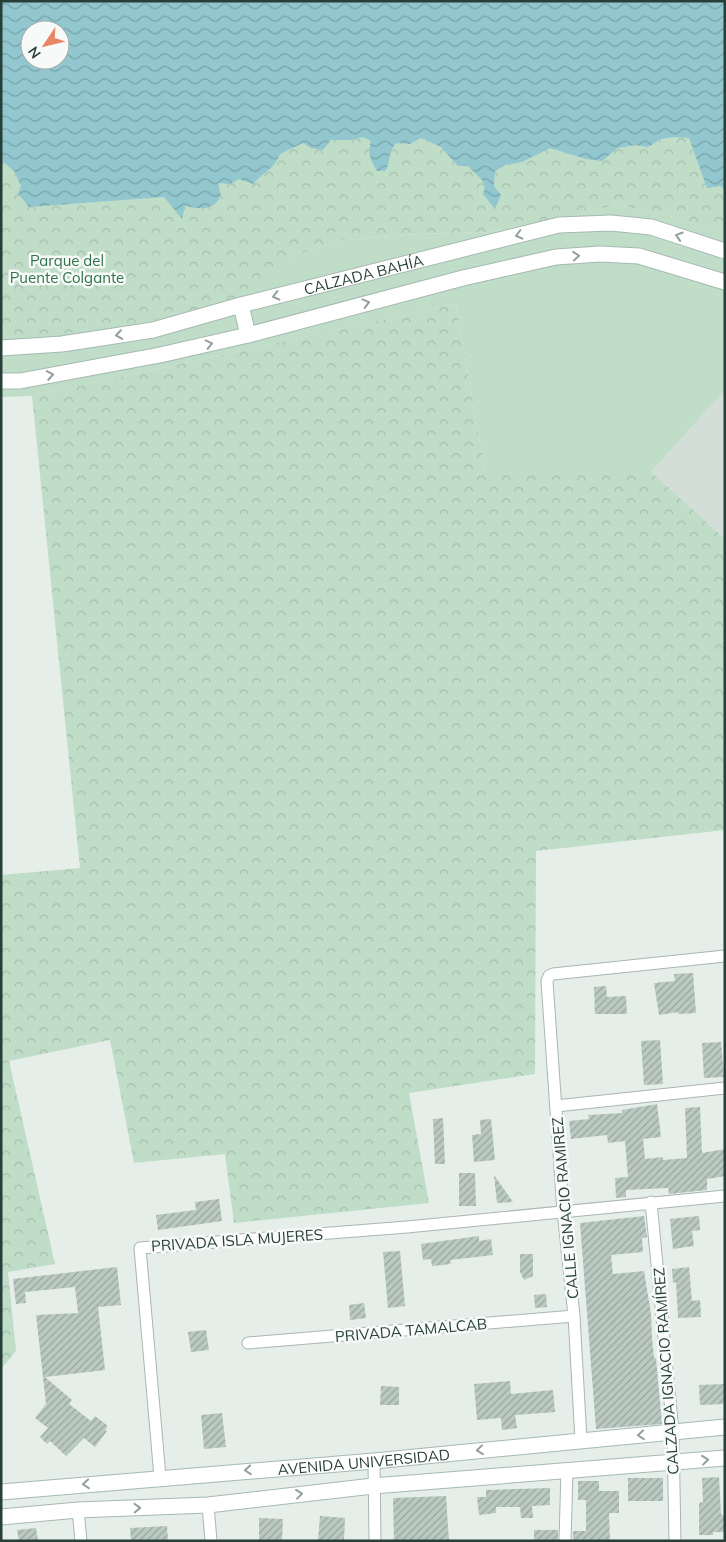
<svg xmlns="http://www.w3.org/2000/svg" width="726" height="1542" viewBox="0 0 726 1542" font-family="Mulish,sans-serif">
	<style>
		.built { fill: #d4ded9 }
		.green { fill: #c0ddc8 }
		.forest { fill: url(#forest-crowns); fill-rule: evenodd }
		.water { fill: url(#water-waves); fill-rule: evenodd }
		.building { fill: url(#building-hatch) }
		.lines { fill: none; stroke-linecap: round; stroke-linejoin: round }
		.minor-casing { stroke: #a9b6b1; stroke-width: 13 }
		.secondary-casing { stroke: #a5b9b2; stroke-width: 17 }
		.minor { stroke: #fff; stroke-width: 11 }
		.secondary { stroke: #fff; stroke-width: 15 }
		.oneway { stroke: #929f9c }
		.labels { text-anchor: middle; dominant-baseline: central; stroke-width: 5; stroke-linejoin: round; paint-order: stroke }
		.park-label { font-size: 15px; fill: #32744a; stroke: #f7faf8 }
		.street-label { font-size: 15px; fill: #263f38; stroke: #f7faf8 }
	</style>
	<defs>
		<pattern id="forest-crowns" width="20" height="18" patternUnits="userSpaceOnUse" patternTransform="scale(1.25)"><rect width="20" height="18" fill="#c0ddc8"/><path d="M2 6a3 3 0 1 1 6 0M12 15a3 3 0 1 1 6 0" fill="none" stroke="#a5bfad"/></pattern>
		<pattern id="water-waves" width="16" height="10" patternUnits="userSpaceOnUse" patternTransform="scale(1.25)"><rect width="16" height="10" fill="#92c7cf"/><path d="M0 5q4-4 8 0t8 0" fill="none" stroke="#77a3a9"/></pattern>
		<pattern id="building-hatch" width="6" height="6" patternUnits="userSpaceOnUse" patternTransform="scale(1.25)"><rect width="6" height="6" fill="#bbc9c3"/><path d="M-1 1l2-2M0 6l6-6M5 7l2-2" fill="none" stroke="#98a59f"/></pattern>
	</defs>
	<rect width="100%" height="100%" fill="#e6eeea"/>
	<!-- built -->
	<path class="built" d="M725,390V539L651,472Z"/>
	<!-- green -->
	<path class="green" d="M617,205L666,215L725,234V390L651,472H485L456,304L32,396L1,397V231L287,258L343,240L418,234L487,232L568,217Z"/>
	<!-- forest -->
	<path class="forest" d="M1,1H725V234L666,215L617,205L568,217L487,232L418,234L343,240L287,258L235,300L143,322L42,337L1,339ZM30,30H60V60H30Z
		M456,304L485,472H651L725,539V830L536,851L535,1074L409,1093L429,1203L234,1223L225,1154L134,1163L110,1040L9,1061L55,1264L8,1272L16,1351L1,1369V875L80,868L32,396Z"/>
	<!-- water -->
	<path class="water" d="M1,1H725V190L720,186L707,188L689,138L674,137L661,139L648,147L635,145L618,148L602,161L586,159L550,148L522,162L505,165L495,171L494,186L501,195L495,209L483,194L485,187L482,180L468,166H458L441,147L421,138L410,144L396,143C386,155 392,161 385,171H377C371,161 367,153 371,141L363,137L351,140H331L323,150L311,148L303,143L280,154C273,170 265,171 253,184L239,179L230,184L218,183L221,196C213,211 200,209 185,206L182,219L164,197L29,207L18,193L21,186L14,171L1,160ZM30,30H60V60H30Z"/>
	<!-- building -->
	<path class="building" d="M693,973L696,1013L678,1014V1012L659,1015L654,983L675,981L674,974Z
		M606,986L607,997L626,996L627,1014H595L594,987Z
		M660,1040L663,1084L644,1085L641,1041Z
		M721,1042L724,1077L704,1078L702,1043Z
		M657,1104L661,1137L643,1139L645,1159L663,1157V1160L687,1158L685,1108L700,1107L702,1153L725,1149V1176L707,1179V1190L669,1194L668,1188L626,1190V1197L616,1198L615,1178L628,1177L625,1141L608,1143L607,1135L571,1139L569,1121L589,1119L588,1115L622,1113V1110Z
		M443,1118L445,1164H435L433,1119Z
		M491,1119L495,1160L474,1162L472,1135L481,1134L480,1120Z
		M459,1173H475L476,1206H459Z
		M494,1175L513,1202L497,1203Z
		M219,1199L222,1221L158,1230L156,1215L196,1210L195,1202Z
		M644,1216L647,1237L642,1238L643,1252L611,1255L613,1274L644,1271L651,1314L652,1338L654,1358H656L662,1424L596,1429L580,1223Z
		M699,1216L700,1230L692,1231L694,1246L673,1249L670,1219Z
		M479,1236V1241L491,1239L493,1255L450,1260L451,1264L432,1266L431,1259L423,1260L421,1244Z
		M400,1251L405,1306L388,1308L383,1252Z
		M520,1254H533V1276L524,1280L520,1272Z
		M117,1267L121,1305L98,1307L105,1370L45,1377L72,1400L69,1404L91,1421L95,1416L108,1426L105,1430L107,1431L95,1447L84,1438L66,1456L50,1441L47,1444L40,1437L48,1428L35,1418L46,1404L36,1315L78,1313L75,1287L25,1292L26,1303L16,1304L13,1279Z
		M689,1267L692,1301L700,1300L701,1317L678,1318L676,1282L673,1283L672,1269Z
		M546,1294L547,1307L535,1308L534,1295Z
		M364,1303L366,1318L350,1320L349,1305Z
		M206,1330L209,1350L191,1352L188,1332Z
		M510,1381L511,1394L553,1390L555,1412L515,1415L517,1428L502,1430L501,1418L477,1420L474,1384Z
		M725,1384V1404L700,1405L699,1385Z
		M381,1386L399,1387V1405H380Z
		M222,1413L226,1447L204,1449L201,1415Z
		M719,1477L721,1515H724V1532H713V1535H699V1505L700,1502L703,1503L702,1478Z
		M628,1478H663V1501H628Z
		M578,1481H599V1491H619V1513H609L610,1541H573V1531H586V1500H578Z
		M550,1488V1505L532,1506L533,1518H521L520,1507H496V1513L479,1515L477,1497H486V1490Z
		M446,1496L449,1541H394L393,1498Z
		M320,1516L345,1518L344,1541H318Z
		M259,1518L283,1519L282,1541H259Z
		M167,1526L168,1540L131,1541L130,1528Z
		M36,1528L38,1541H19L17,1530Z
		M534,1530H558V1541H534Z"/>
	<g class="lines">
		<defs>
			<path id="minor" d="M556,1106L725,1088
				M651,1202L673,1432L675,1541
				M248,1343L574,1316
				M581,1440L574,1316L563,1211L547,981L549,976L553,974L725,956
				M374,1461L375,1541
				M160,1477L140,1248L407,1227L725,1196
				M208,1505L211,1541
				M78,1510L81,1541
				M565,1541L567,1469"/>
			<g id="secondary">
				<path d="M241,305L248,335"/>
				<path id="s1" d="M1,348L62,344L153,330L241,305L559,225L611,223L651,227L725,251"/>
				<path d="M1,381H20L160,355L248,335L463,278L556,257L600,254L639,256L725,282"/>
				<path id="s2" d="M1,1492L374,1461L725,1427"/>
				<path d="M1,1517L78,1510L208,1505L373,1486L725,1458"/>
			</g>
		</defs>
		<!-- minor casing -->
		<use href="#minor" class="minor-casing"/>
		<!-- secondary casing -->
		<use href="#secondary" class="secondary-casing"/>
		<!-- minor -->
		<use href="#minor" class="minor"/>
		<!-- secondary -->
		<use href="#secondary" class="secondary"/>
	</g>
	<!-- one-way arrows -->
	<defs><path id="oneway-chevron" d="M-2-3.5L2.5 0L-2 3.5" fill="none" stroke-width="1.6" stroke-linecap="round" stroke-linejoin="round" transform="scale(1.25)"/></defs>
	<g class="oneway">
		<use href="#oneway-chevron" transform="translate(519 235) rotate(166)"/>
		<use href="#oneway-chevron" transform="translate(679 236) rotate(-163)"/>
		<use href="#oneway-chevron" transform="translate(576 256) rotate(-4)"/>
		<use href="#oneway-chevron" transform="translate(276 296) rotate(166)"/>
		<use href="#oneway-chevron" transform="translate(366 303) rotate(-15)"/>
		<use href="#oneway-chevron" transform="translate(119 335) rotate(172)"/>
		<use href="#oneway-chevron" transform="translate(209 344) rotate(-13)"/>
		<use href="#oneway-chevron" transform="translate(50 375) rotate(-10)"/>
		<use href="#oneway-chevron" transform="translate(641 1435) rotate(175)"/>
		<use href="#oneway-chevron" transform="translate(480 1450) rotate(174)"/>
		<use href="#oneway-chevron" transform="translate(705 1460) rotate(-6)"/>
		<use href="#oneway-chevron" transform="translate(248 1470) rotate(176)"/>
		<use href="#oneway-chevron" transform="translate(86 1484) rotate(175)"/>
		<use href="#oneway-chevron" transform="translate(299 1494) rotate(-7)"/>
		<use href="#oneway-chevron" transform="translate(137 1508) rotate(-2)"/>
	</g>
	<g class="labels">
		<!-- park labels -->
		<g class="park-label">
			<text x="67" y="260">Parque del<tspan x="67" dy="17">Puente Colgante</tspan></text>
		</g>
		<!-- street labels -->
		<g class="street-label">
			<text stroke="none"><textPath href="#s1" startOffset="371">CALZADA BAHÍA</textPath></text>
			<text transform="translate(565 1208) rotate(-95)">CALLE IGNACIO RAMIREZ</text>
			<text transform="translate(237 1240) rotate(-4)">PRIVADA ISLA MUJERES</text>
			<text transform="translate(411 1330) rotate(-5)">PRIVADA TAMALCAB</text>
			<text transform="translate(666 1371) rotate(-94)">CALZADA IGNACIO RAMÍREZ</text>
			<text stroke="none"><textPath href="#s2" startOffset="364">AVENIDA UNIVERSIDAD</textPath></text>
		</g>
	</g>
	<!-- border -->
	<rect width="726" height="1542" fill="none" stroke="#263f38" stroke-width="5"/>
	<!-- north arrow -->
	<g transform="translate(45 45) rotate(235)"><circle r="24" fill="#f7faf8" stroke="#a3afab"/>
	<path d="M0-4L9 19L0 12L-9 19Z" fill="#ea8568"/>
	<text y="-8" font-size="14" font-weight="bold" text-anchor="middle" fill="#263f38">N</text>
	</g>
</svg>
